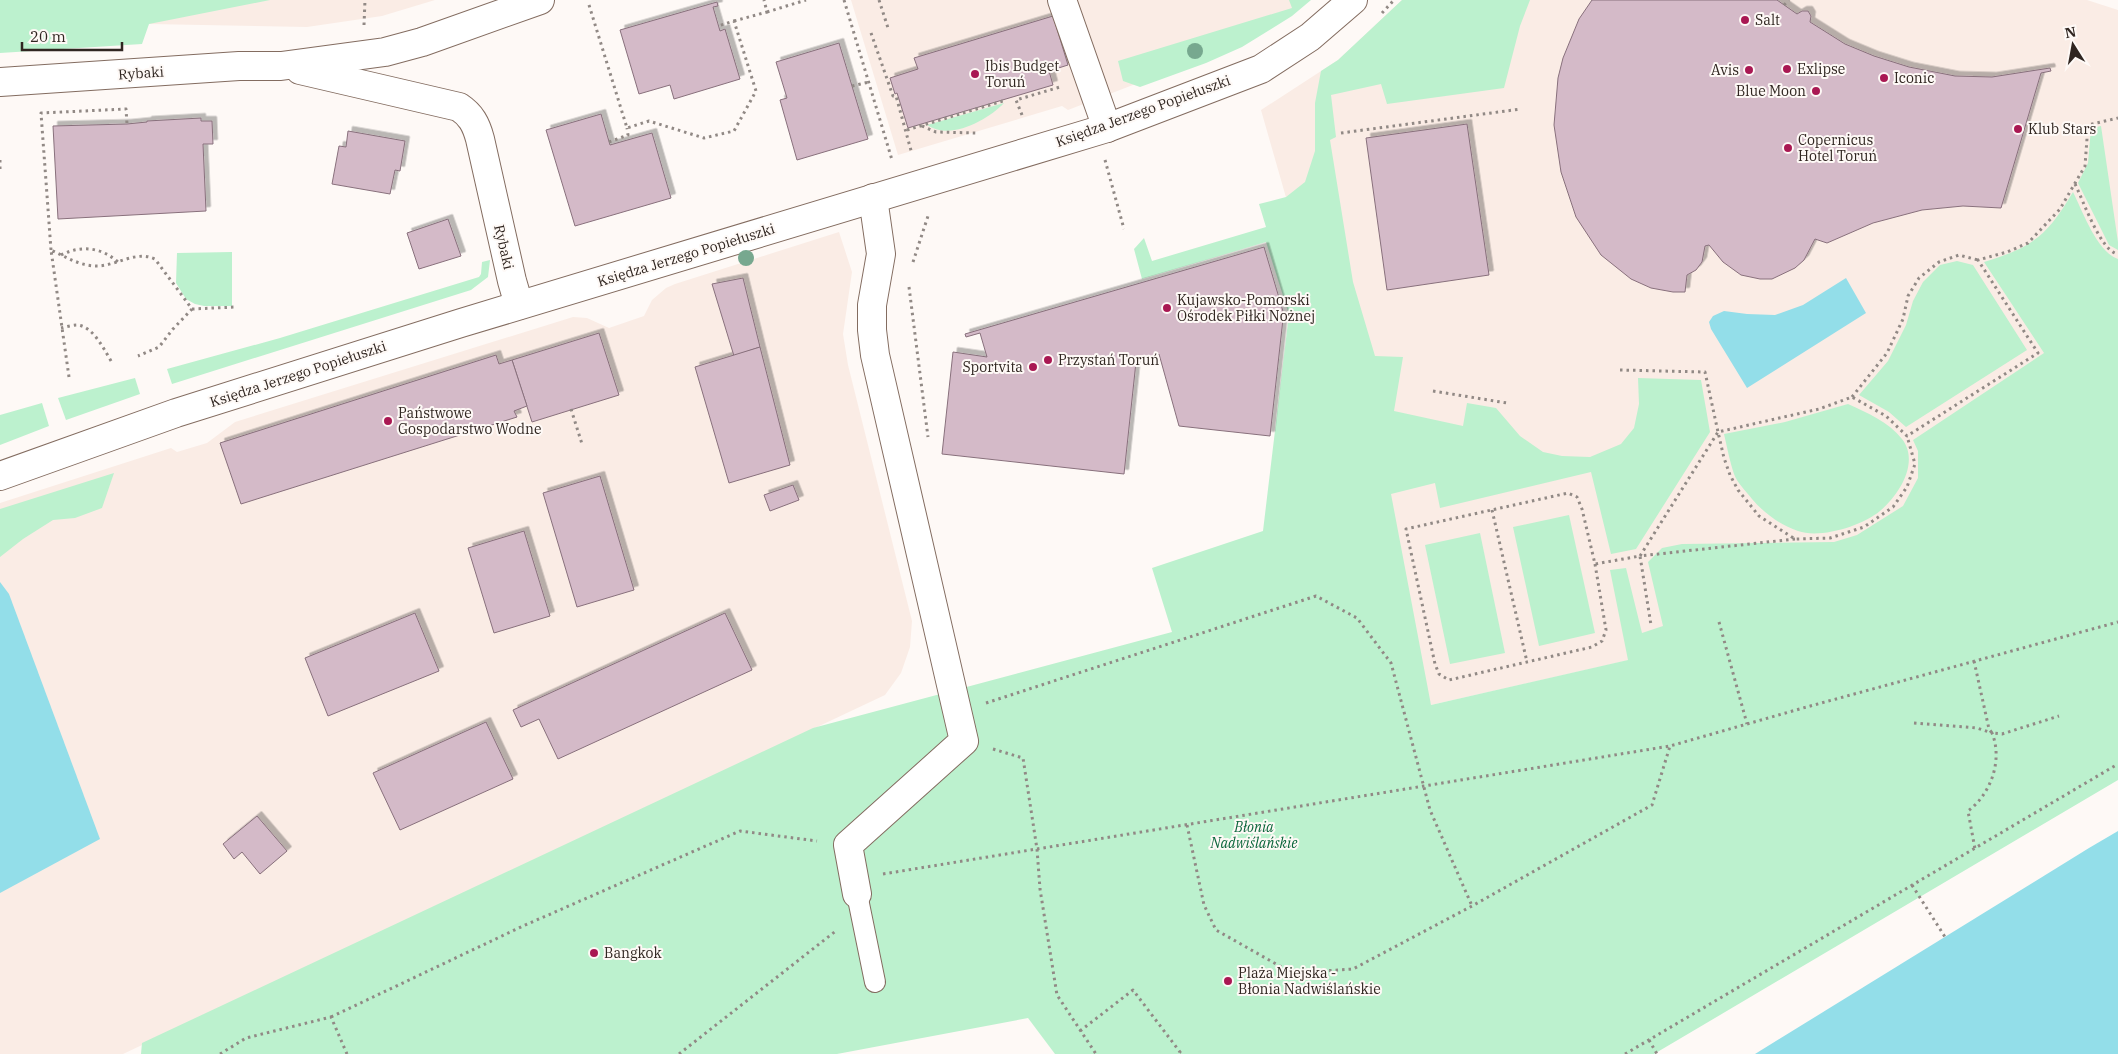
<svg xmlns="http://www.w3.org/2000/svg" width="2118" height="1054" font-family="'IBM Plex Serif',serif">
<defs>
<filter id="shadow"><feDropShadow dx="4.5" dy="-4.5" stdDeviation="0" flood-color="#0004"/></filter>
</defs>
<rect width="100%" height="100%" fill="#fef9f6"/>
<g fill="#faece5">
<path d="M 156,0 L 435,0 L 382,16 L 307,27 L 149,24 Z"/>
<path d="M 851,0 L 1303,0 L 1295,9 L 1203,58 L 1068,110 L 1062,106 L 898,155 Z"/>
<path d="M 1402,0 L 2087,0 L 2118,10 L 2118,549 L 1431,705 L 1261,110 L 1338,60 Z"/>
<path d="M 839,232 L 852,272 L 843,334 L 848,365 L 912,621 L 910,647 L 901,673 L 885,695 L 123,1054 L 0,1054 L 0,503 L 171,448 L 177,452 L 207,443 L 235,422 L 573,317 L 587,318 L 609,328 L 644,316 L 652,300 L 666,288 L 675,284 Z"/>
</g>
<g fill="#bcf1ce">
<path d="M 0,0 L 270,0 L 149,24 L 142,44 L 0,53 Z"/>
<path d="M 1289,0 L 1311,0 L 1292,16 L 1242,47 L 1206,63 L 1140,87 L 1123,81 L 1118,61 L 1292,8 Z"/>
<path d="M 1402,0 L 1530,0 L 1520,26 L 1504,88 L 1387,104 L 1381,84 L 1331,95 L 1336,137 L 1330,140 L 1353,282 L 1375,356 L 1403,357 L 1394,411 L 1463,426 L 1467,403 L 1496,408 L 1520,436 L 1543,452 L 1562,456 L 1590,457 L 1621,444 L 1634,428 L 1639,404 L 1638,378 L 1701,380 L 1710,432 L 1636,549 L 1611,554 L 1591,472 L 1440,508 L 1435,483 L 1391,494 L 1431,705 L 1628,660 L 1610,570 L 1626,568 L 1642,633 L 1663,626 L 1648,562 L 1662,548 L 1682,544 L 1834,542 L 1857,535 L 1903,506 L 1918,478 L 1918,451 L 1913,440 L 2044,353 L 1984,262 C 2033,247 2047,236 2073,192 C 2083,212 2097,252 2118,259 L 2118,780 L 1654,1054 L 1055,1054 L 1028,1018 L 837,1054 L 141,1054 L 142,1043 L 813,728 L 1172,632 L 1152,568 L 1263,531 L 1288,322 L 1291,321 L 1266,242 L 1142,279 L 1134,249 L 1144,238 L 1152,261 L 1266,227 L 1259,204 L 1286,197 L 1305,182 L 1315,151 L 1315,103 L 1321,71 L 1338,60 Z"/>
<path d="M 1004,103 C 988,120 950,141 927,125 Z"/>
<path d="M 2101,126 L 2118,242 L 2118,250 L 2109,245 L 2078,183 L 2088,163 L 2091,128 Z"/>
<path d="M 232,252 L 232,306 L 204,306 L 195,304 L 186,299 L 176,283 L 177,253 Z"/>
<path d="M 490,260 L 488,277 L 471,290 L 172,384 L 167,369 L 280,338 L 479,277 L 481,274 L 482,262 Z"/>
<path d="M 1957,261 L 1973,265 L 2027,350 L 1906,427 L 1889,412 L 1859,395 L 1888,361 L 1906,325 L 1913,301 L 1923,282 L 1940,265 Z"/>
<path d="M 135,378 L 140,394 L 66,420 L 58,398 Z"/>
<path d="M 42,403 L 49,426 L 0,445 L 0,415 Z"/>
<path d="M 1848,404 C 1867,413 1888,421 1902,439 C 1920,462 1899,495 1880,511 C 1862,526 1820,539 1798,531 C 1780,525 1764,513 1752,499 C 1747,492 1737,483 1734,474 C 1730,462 1727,447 1724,434 L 1785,422 Z"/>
<path d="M 114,473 L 102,508 L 75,518 L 53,520 L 23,539 L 0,557 L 0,509 Z"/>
<path d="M 1569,515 L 1595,633 L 1539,646 L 1513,527 Z"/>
<path d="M 1480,533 L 1505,653 L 1450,664 L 1425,545 Z"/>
</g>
<g fill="#93dee9">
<path d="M 1846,278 L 1866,313 L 1747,388 L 1711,329 L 1709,322 L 1713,316 L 1724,311 L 1747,314 L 1775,315 L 1803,305 Z"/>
<path d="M 0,582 L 9,594 L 100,839 L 0,893 Z"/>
<path d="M 2118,831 L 2118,1054 L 1755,1054 L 2089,848 Z"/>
</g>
<g fill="#d4bac8" stroke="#88707c" filter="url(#shadow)">
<path d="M 1592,0 L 1777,0 L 1797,14 L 1802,11 L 1808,11 L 1811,16 L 1810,22 L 1845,44 L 1874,56 L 1909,67 L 1955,76 L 1992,77 L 2050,68 L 2051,71 L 2041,73 L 2001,208 L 1963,206 L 1922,210 L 1873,223 L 1827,243 L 1815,239 L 1804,260 L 1795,268 L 1772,279 L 1760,279 L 1741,275 L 1723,262 L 1709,245 L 1705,246 L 1702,262 L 1696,270 L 1687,275 L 1685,292 L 1673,292 L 1651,288 L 1631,279 L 1601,255 L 1576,217 L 1561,172 L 1554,125 L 1558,78 L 1563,58 L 1579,19 Z"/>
<path d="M 717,2 L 718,6 L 713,7 L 720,31 L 725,29 L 740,79 L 674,99 L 670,85 L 639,94 L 620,30 Z"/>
<path d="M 1053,16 L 1068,65 L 1049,71 L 1053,85 L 908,128 L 897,93 L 895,94 L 890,78 L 918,69 L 914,58 Z"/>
<path d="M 839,43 L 868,139 L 797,160 L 780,100 L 787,98 L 776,62 Z"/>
<path d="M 601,114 L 610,145 L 652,133 L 671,198 L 575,226 L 546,130 Z"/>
<path d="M 201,118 L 201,121 L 212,121 L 213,144 L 203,144 L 206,211 L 58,219 L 53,126 L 127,124 L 147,122 L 147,121 Z"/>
<path d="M 1467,124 L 1489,275 L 1387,290 L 1366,138 Z"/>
<path d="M 348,131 L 405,141 L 400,171 L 395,170 L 390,194 L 332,184 L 339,146 L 346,147 Z"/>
<path d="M 448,219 L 461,256 L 419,269 L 407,233 Z"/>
<path d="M 1264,247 L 1285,318 L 1283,319 L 1270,436 L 1179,426 L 1159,354 L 1136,362 L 1124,474 L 942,454 L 953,352 L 987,357 L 980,333 L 966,337 L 965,334 Z"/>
<path d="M 743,278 L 760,347 L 734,356 L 712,284 Z"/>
<path d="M 599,333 L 619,395 L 532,422 L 512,360 Z"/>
<path d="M 760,347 L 790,465 L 729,483 L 695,367 Z"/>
<path d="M 496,355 L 499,364 L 512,360 L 527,406 L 514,411 L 517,417 L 241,504 L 220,443 Z"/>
<path d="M 600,476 L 634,590 L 577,607 L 543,493 Z"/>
<path d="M 793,485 L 799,500 L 770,511 L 764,495 Z"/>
<path d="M 524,531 L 550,616 L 494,633 L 468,548 Z"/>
<path d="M 415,613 L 439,671 L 328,716 L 305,658 Z"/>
<path d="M 725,613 L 752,670 L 558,759 L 539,719 L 521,727 L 513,710 Z"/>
<path d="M 486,722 L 513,779 L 400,830 L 373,773 Z"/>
<path d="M 257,816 L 287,851 L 260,874 L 242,852 L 234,859 L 223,844 Z"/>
</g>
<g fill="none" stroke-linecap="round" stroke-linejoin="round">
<g stroke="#836c60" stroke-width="22">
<path id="lane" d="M 857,894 L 875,982"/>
</g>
<g stroke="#836c60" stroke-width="30">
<g id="street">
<path d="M 1062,0 L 1107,128"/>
<path d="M 300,70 L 459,107 C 471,115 476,124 480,139 L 512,281 L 519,305"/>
<path d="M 0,82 L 239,66 L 281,66 L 385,52 L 422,42 L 540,0"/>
<path d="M 0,476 L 176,413 L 461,323 L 1107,128 L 1261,69 L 1310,37 L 1353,0"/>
<path d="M 857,894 L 848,845 L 964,741 L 875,355 L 872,330 L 872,305 L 881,254 L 873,198"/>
</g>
</g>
<g stroke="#918985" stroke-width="3" stroke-dasharray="2.5 4" stroke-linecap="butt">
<path d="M 844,0 L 892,160"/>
<path d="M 879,0 L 888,28"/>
<path d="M 589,5 L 627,128 L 649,121 L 704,138 L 734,131 L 756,91 L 734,21 L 718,26"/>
<path d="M 1784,5 L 1789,0"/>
<path d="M 767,12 L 806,0"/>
<path d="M 1382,13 L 1394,0"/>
<path d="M 734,21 L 767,12 L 764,0"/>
<path d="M 364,25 L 365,0"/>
<path d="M 871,33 L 893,96 L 896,96 L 912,154"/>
<path d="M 852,86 L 869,82"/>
<path d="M 1022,115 L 1016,100 L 1060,87"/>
<path d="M 922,126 L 936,132 L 977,133"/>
<path d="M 907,130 L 1006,100"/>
<path d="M 1341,133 L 1521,109"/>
<path d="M 609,142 L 628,135 L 627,128"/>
<path d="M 0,160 L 0,172"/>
<path d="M 1105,160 L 1124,229"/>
<path d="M 2075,184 C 2083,200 2101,252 2118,254"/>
<path d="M 51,250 L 41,113 L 126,109 L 127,124"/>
<path d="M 61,255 C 81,245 101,247 118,262"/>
<path d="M 913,262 L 928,216"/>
<path d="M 909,287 L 928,437"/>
<path d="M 192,309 L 236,307"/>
<path d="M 61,328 C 66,327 72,325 77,325 C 94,326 105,352 113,364"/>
<path d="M 1620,370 L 1705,372 L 1718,432 L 1819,409 L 1852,397 L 1886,416 L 1907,436 L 2038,353 L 1978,260 L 2007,252 L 2028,243 L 2060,209 L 2085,166 L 2088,125 L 2118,118"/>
<path d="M 69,377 L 51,250 C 66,257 80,266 97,266 C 116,266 136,250 155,259 L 192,309 L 173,329 L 159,347 L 138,356"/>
<path d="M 1433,391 L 1507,403"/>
<path d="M 1852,397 L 1887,353 L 1903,319 L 1908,296 L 1919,278 L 1939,262 L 1959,255 L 1978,260"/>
<path d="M 571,409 L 582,444"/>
<path d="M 1492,510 L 1527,662"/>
<path d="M 1795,539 L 1640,556 L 1718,432 L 1724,458 L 1730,475 L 1738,490 L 1759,516 L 1795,539 L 1830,538 L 1864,527 L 1893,507 L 1907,487 L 1915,464 L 1907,436"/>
<path d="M 1595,564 L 1606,630 L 1602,641 L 1592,647 L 1449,680 L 1439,674 L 1435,664 L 1406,529 L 1568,493 L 1577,497 L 1582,509 L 1595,564 L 1640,556 L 1651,625"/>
<path d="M 1719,622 L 1747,724"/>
<path d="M 1974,661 L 1989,729 L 1992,733 L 2002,734 L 2059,716"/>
<path d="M 986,703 L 1316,596 L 1357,618 L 1391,663 L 1430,810 L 1472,906"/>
<path d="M 1914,723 L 1977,728 L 1992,733 C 2003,760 1991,794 1968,811 L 1975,849"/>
<path d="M 993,749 L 1023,758 L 1037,849 L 1040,889 L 1057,995 L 1096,1054"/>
<path d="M 1187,825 L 1204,905 L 1216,930 L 1292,973 L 1353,969 L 1472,906 L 1652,805 L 1670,746"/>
<path d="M 883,874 L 1670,746 L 1803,708 L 2118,622"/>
<path d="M 1912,885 L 1945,937"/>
<path d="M 331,1017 L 523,926 L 740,831 L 817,841"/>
<path d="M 1080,1031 L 1133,990 L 1180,1052 L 1177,1054"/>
<path d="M 1649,1040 L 1657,1054"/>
<path d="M 220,1054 L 246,1038 L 331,1017 L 347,1054"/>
<path d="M 679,1054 L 837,930"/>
<path d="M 1625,1054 L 2118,764"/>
</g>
<use href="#lane" stroke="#fff" stroke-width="20"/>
<use href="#street" stroke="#fff" stroke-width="28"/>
</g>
<g fill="#77a88f">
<circle cx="1195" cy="51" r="8"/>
<circle cx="746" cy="258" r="8"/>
</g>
<g fill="#a91853" stroke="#fef9f6" stroke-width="2">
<circle cx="1745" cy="20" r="5"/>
<circle cx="1787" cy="69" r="5"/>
<circle cx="1749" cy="70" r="5"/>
<circle cx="975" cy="74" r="5"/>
<circle cx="1884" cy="78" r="5"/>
<circle cx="1816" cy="91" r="5"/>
<circle cx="2018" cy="129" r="5"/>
<circle cx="1788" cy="148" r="5"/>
<circle cx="1167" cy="308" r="5"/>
<circle cx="1048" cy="360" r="5"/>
<circle cx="1033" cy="367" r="5"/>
<circle cx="388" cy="421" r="5"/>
<circle cx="594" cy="953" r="5"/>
<circle cx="1228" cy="981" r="5"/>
</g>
<g text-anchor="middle" stroke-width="4" stroke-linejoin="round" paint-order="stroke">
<g font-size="14" fill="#302621" stroke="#fef9f6" text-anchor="start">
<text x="1755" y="25">Salt</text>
<text x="985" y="71">Ibis Budget<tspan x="985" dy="16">Toruń</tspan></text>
<text x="1797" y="74">Exlipse</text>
<text x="1739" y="75" text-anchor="end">Avis</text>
<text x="1894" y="83">Iconic</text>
<text x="1806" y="96" text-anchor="end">Blue Moon</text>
<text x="2028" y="134">Klub Stars</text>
<text x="1798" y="145">Copernicus<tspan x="1798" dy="16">Hotel Toruń</tspan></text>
<text x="1177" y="305">Kujawsko-Pomorski<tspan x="1177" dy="16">Ośrodek Piłki Nożnej</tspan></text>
<text x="1058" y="365">Przystań Toruń</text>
<text x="1023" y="372" text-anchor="end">Sportvita</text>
<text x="398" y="418">Państwowe<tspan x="398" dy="16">Gospodarstwo Wodne</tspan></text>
<text x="604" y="958">Bangkok</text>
<text x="1238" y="978">Plaża Miejska -<tspan x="1238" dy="16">Błonia Nadwiślańskie</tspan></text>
</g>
<g font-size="14" fill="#302621" stroke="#fef9f6">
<text transform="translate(141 73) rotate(-4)" y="5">Rybaki</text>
<text transform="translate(1143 111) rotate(-20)" y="5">Księdza Jerzego Popiełuszki</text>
<text transform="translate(504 247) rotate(77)" y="5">Rybaki</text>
<text transform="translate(686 255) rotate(-17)" y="5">Księdza Jerzego Popiełuszki</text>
<text transform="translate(298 374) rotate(-18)" y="5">Księdza Jerzego Popiełuszki</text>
</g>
<g font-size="14" font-style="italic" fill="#09653a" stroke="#fef9f6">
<text x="1254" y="832">Błonia<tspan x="1254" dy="16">Nadwiślańskie</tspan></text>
</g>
</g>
<g transform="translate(2073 45) rotate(349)" stroke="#fef9f6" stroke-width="4" paint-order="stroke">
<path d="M0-4L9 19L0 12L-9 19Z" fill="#302621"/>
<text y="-8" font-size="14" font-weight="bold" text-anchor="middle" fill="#302621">N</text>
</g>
<path d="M22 42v8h100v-8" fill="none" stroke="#302621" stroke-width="2.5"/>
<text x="30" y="42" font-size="15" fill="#302621" stroke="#fef9f6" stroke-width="4" paint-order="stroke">20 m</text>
</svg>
